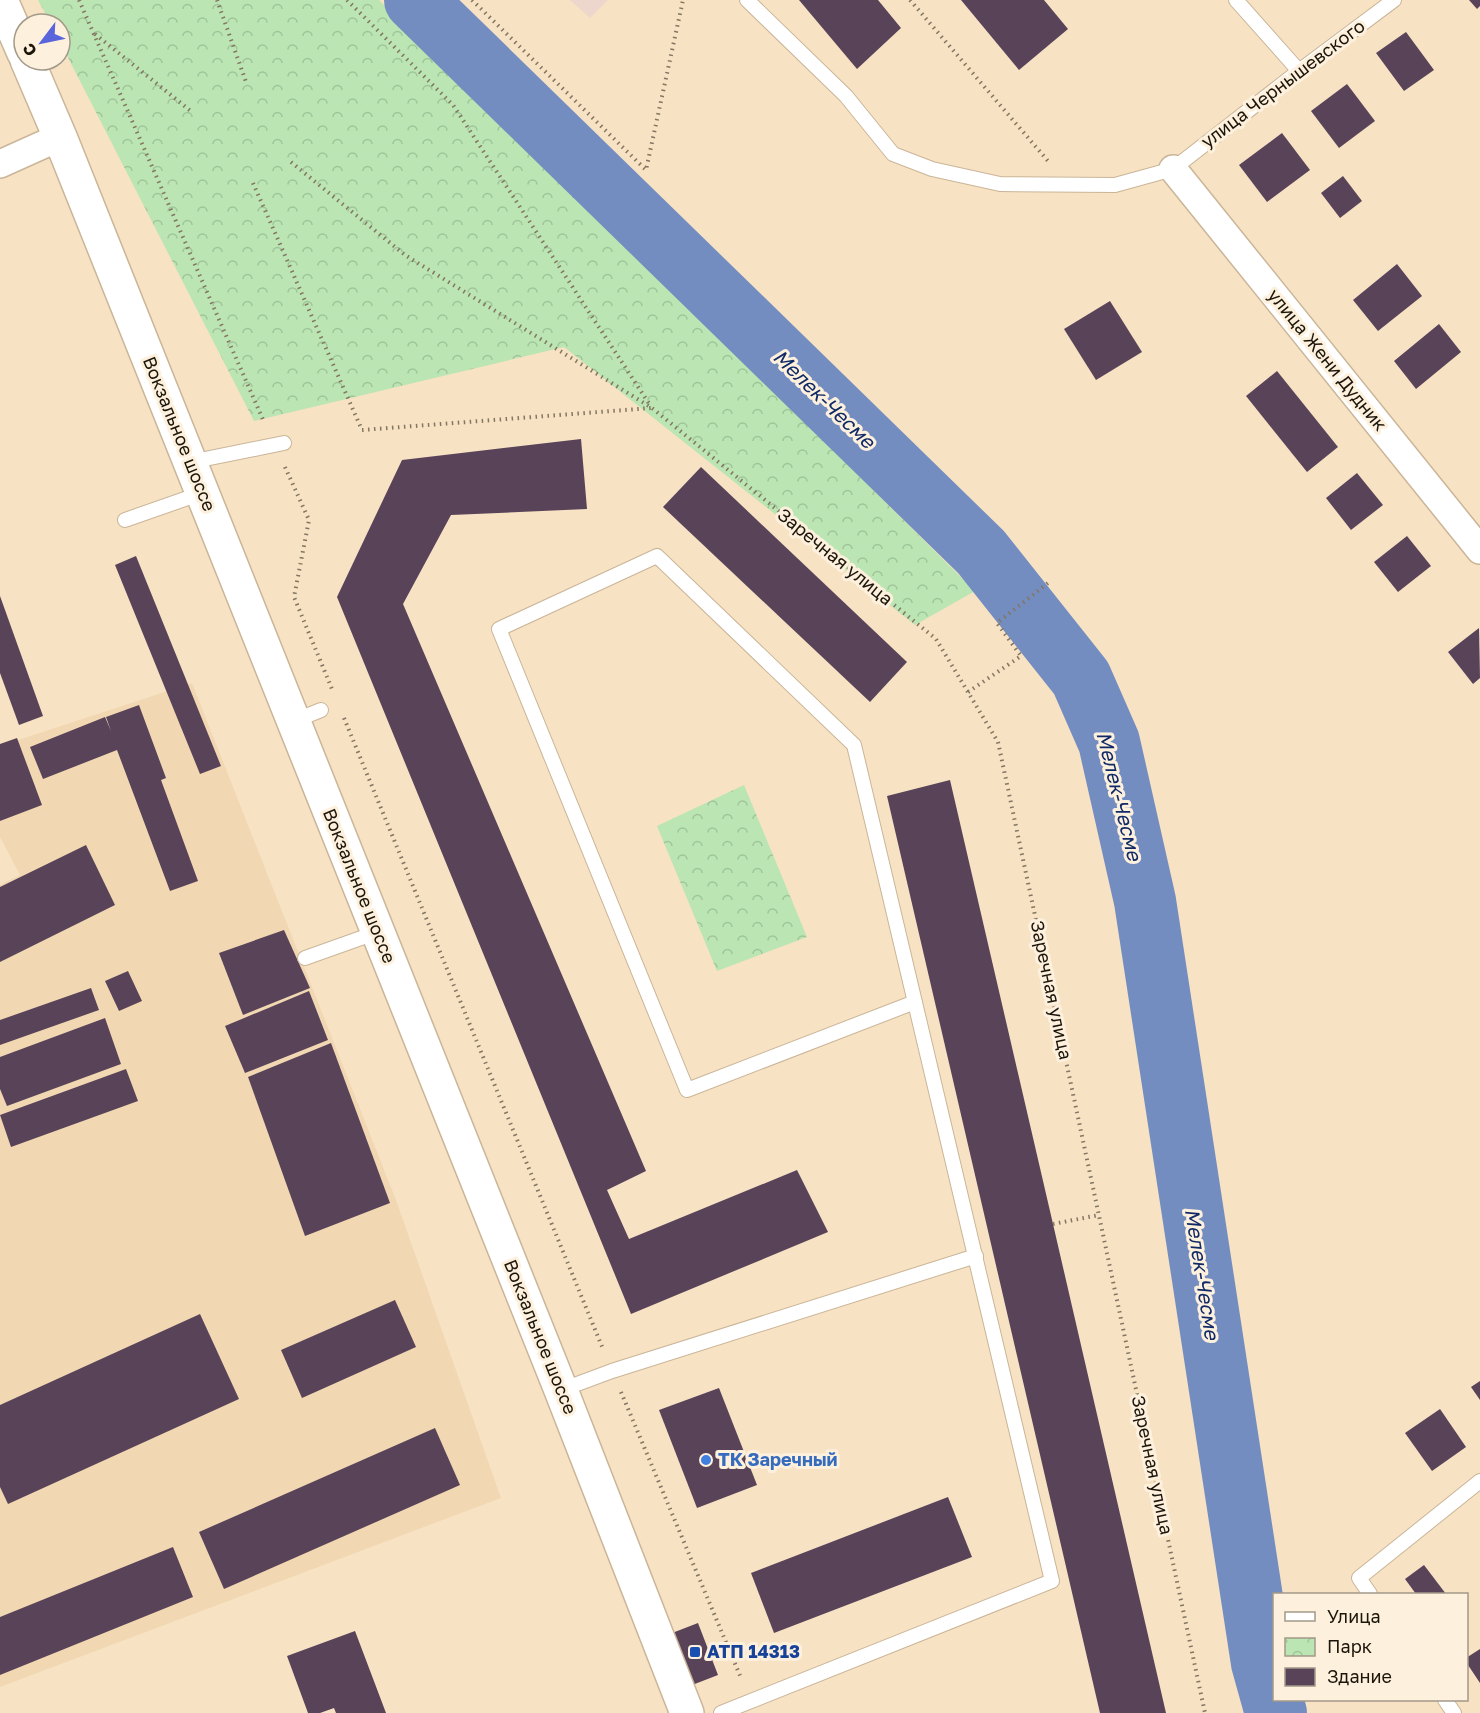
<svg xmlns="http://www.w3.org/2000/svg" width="1480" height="1713" font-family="'Golos Text',sans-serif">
<defs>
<pattern id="park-crowns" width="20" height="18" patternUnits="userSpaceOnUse" patternTransform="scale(1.5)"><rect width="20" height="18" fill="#bbe5b3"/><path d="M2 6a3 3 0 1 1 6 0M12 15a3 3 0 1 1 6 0" fill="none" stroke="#a0c499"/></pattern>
</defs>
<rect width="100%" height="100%" fill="#f7e2c4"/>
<path fill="#f1d8b3" d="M 192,683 L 396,1200 L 501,1498 L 0,1687 L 0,885 L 20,875 L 0,837 L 0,746 Z"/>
<path fill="#edd6cb" d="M 570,0 L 608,0 L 590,18 Z"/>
<g fill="url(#park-crowns)">
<path d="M 38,0 L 379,0 L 975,591 L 915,625 L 564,347 L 254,421 L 60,42 L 60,24 L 51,24 Z"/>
<path d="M 744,785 L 807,937 L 717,971 L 657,826 Z"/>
</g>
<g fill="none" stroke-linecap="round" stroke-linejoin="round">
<path stroke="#748dc1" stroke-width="62" d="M 415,0 L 981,552 L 1081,678 L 1109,742 L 1145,901 L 1262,1663 L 1276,1713"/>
</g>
<g fill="#594359">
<path d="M 799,0 L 878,0 L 901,28 L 857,69 Z"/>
<path d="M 961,0 L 1044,0 L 1068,29 L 1019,70 Z"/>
<path d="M 1469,0 L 1480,0 L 1480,6 L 1477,9 Z"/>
<path d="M 1406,32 L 1434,70 L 1404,91 L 1376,53 Z"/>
<path d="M 1347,84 L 1375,121 L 1339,148 L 1311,111 Z"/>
<path d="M 1282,133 L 1310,170 L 1267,202 L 1239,165 Z"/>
<path d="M 1343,176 L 1362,201 L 1340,218 L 1321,193 Z"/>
<path d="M 1397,264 L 1422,296 L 1378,331 L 1353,300 Z"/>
<path d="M 1110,301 L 1142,352 L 1096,380 L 1064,329 Z"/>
<path d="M 1439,324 L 1461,352 L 1416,389 L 1394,361 Z"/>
<path d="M 1277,371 L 1338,447 L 1307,472 L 1246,396 Z"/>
<path d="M 581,439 L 587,509 L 451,515 L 403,604 L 646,1171 L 607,1190 L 629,1239 L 797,1170 L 828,1232 L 631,1314 L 337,597 L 402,460 Z"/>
<path d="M 701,467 L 907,662 L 870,702 L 663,507 Z"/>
<path d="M 1357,473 L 1383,505 L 1351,530 L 1326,498 Z"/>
<path d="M 1407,536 L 1431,566 L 1398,592 L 1374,562 Z"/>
<path d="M 136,556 L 221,766 L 200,774 L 115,565 Z"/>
<path d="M 0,596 L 43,716 L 19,725 L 0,673 Z"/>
<path d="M 1479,628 L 1480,678 L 1473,684 L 1448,652 Z"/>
<path d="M 139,705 L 166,778 L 161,780 L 198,881 L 170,891 L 117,750 L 43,779 L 30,747 L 105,717 L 111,731 L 106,717 Z"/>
<path d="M 17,738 L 42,805 L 0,821 L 0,744 Z"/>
<path d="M 950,780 L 1053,1224 L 1166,1713 L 1100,1713 L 887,796 Z"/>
<path d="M 86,845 L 115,905 L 0,962 L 0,887 Z"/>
<path d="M 284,930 L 310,988 L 243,1015 L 219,953 Z"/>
<path d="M 128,971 L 142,1001 L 119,1011 L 105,981 Z"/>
<path d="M 91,988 L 99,1010 L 0,1045 L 0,1020 Z"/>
<path d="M 309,991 L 328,1040 L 245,1073 L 225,1026 Z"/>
<path d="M 105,1018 L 121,1064 L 7,1106 L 0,1089 L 0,1057 Z"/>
<path d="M 331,1043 L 390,1203 L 305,1236 L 248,1077 Z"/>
<path d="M 126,1069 L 138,1101 L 11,1147 L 0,1115 Z"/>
<path d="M 395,1300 L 416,1347 L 302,1398 L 281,1350 Z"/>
<path d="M 200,1314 L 239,1399 L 8,1504 L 0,1487 L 0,1405 Z"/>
<path d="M 1480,1381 L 1480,1400 L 1471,1387 Z"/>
<path d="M 719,1388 L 757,1485 L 697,1508 L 659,1410 Z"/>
<path d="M 1440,1409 L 1466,1447 L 1432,1471 L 1405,1433 Z"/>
<path d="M 435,1428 L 460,1485 L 224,1589 L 199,1532 Z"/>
<path d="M 948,1497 L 972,1557 L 774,1633 L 751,1573 Z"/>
<path d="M 173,1547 L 193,1597 L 0,1675 L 0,1617 Z"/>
<path d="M 1424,1565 L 1446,1594 L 1416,1594 L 1405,1579 Z"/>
<path d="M 698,1623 L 718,1675 L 687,1687 L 667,1635 Z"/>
<path d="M 355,1631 L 386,1713 L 336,1713 L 334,1708 L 320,1713 L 308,1713 L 287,1656 Z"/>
<path d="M 1480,1649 L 1480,1683 L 1466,1662 L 1466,1658 Z"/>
</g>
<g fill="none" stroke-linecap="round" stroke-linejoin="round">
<g stroke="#cab598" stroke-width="16">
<g id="service">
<path d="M 747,0 L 846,96 L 893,154 L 932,169 L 1000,184 L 1115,185 L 1173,169 L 1299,71 L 1394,0"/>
<path d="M 1236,0 L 1299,71"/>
<path d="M 190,462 L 284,443"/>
<path d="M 125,520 L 202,493"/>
<path d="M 294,721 L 321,710"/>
<path d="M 305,958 L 378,932"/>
<path d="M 561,1390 L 612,1371 L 976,1256"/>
<path d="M 1370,1594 L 1359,1578 L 1480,1481"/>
<path d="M 1445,1700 L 1454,1713"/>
<path d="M 721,1713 L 1052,1581 L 854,745 L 657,556 L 499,629 L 687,1090 L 915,1002"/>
</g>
</g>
<g stroke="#cab598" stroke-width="30">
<g id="minor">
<path d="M 0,164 L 60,137"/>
<path d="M 1173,169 L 1480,550"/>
</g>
</g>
<g stroke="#cab598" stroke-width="36">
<g id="secondary">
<path d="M 1,0 L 24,53"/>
<path d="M 27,60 L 60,137 L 561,1390 L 687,1713"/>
</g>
</g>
<g stroke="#837662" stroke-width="4" stroke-dasharray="1.5 4.5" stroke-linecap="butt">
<path d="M 79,0 L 264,422"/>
<path d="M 217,0 L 246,82"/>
<path d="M 347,0 L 453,105 L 650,405"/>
<path d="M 472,0 L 646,170 L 683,0"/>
<path d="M 910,0 L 1048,161"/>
<path d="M 95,34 L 192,112"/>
<path d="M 291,162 L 405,255 L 652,408 L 936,639 L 998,742 L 1205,1713"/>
<path d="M 253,183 L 362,430 L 651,408"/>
<path d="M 285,467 L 309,520 L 294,597 L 332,689"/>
<path d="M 968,692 L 1021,656 L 997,623 L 1048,583"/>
<path d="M 344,718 L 603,1349"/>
<path d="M 1053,1224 L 1099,1215"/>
<path d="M 621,1392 L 741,1678"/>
</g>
<use href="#service" stroke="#fff" stroke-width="14"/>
<use href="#minor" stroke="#fff" stroke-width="27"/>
<use href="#secondary" stroke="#fff" stroke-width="33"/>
</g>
<circle fill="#3f7fe0" stroke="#fdf1de" stroke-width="2" cx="706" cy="1460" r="6"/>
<rect fill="#1a4fb4" stroke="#fdf1de" stroke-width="2" x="689" y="1646" width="12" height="12" rx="3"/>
<g text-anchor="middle" stroke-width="6" stroke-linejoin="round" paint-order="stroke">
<g font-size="18" fill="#1c150a" stroke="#fdf1de">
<text transform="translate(1283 84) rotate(-37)" y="6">улица Чернышевского</text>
<text transform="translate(1327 360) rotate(51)" y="6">улица Жени Дудник</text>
<text transform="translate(179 434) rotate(68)" y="6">Вокзальное шоссе</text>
<text transform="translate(835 557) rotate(39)" y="6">Заречная улица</text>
<text transform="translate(359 886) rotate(68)" y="6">Вокзальное шоссе</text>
<text transform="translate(1051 990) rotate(78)" y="6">Заречная улица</text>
<text transform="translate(540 1337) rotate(68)" y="6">Вокзальное шоссе</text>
<text transform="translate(1152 1465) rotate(78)" y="6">Заречная улица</text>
</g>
<g font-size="18" font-weight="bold" fill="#366cbe" stroke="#fdf1de" text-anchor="start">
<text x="718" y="1466">ТК Заречный</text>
</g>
<g font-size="18" font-weight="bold" fill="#164399" stroke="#fdf1de" text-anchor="start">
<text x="707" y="1658">АТП 14313</text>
</g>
<g font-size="20" font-style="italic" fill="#102967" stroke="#fdf1de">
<text transform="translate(824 399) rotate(44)" y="7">Мелек-Чесме</text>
<text transform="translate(1119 796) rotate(76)" y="7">Мелек-Чесме</text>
<text transform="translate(1202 1274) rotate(81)" y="7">Мелек-Чесме</text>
</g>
</g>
<rect x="1273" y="1593" width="195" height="108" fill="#fdf1de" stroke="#a39989" stroke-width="1.5"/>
<rect x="1285" y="1612" width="30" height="9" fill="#ffffff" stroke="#a39989" stroke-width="1.5"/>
<text x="1327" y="1623" font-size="18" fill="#1c150a">Улица</text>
<rect x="1285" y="1638" width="30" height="18" fill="url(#park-crowns)" stroke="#a39989" stroke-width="1.5"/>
<text x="1327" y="1653" font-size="18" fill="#1c150a">Парк</text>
<rect x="1285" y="1668" width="30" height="18" fill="#594359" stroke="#a39989" stroke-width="1.5"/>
<text x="1327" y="1683" font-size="18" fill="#1c150a">Здание</text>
<g transform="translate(42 42) rotate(238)"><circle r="28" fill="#fdf1de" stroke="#a39989" stroke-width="1.5"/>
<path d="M0-4.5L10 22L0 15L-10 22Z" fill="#5a64db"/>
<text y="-9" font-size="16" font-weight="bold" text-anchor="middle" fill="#1c150a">С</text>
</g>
</svg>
